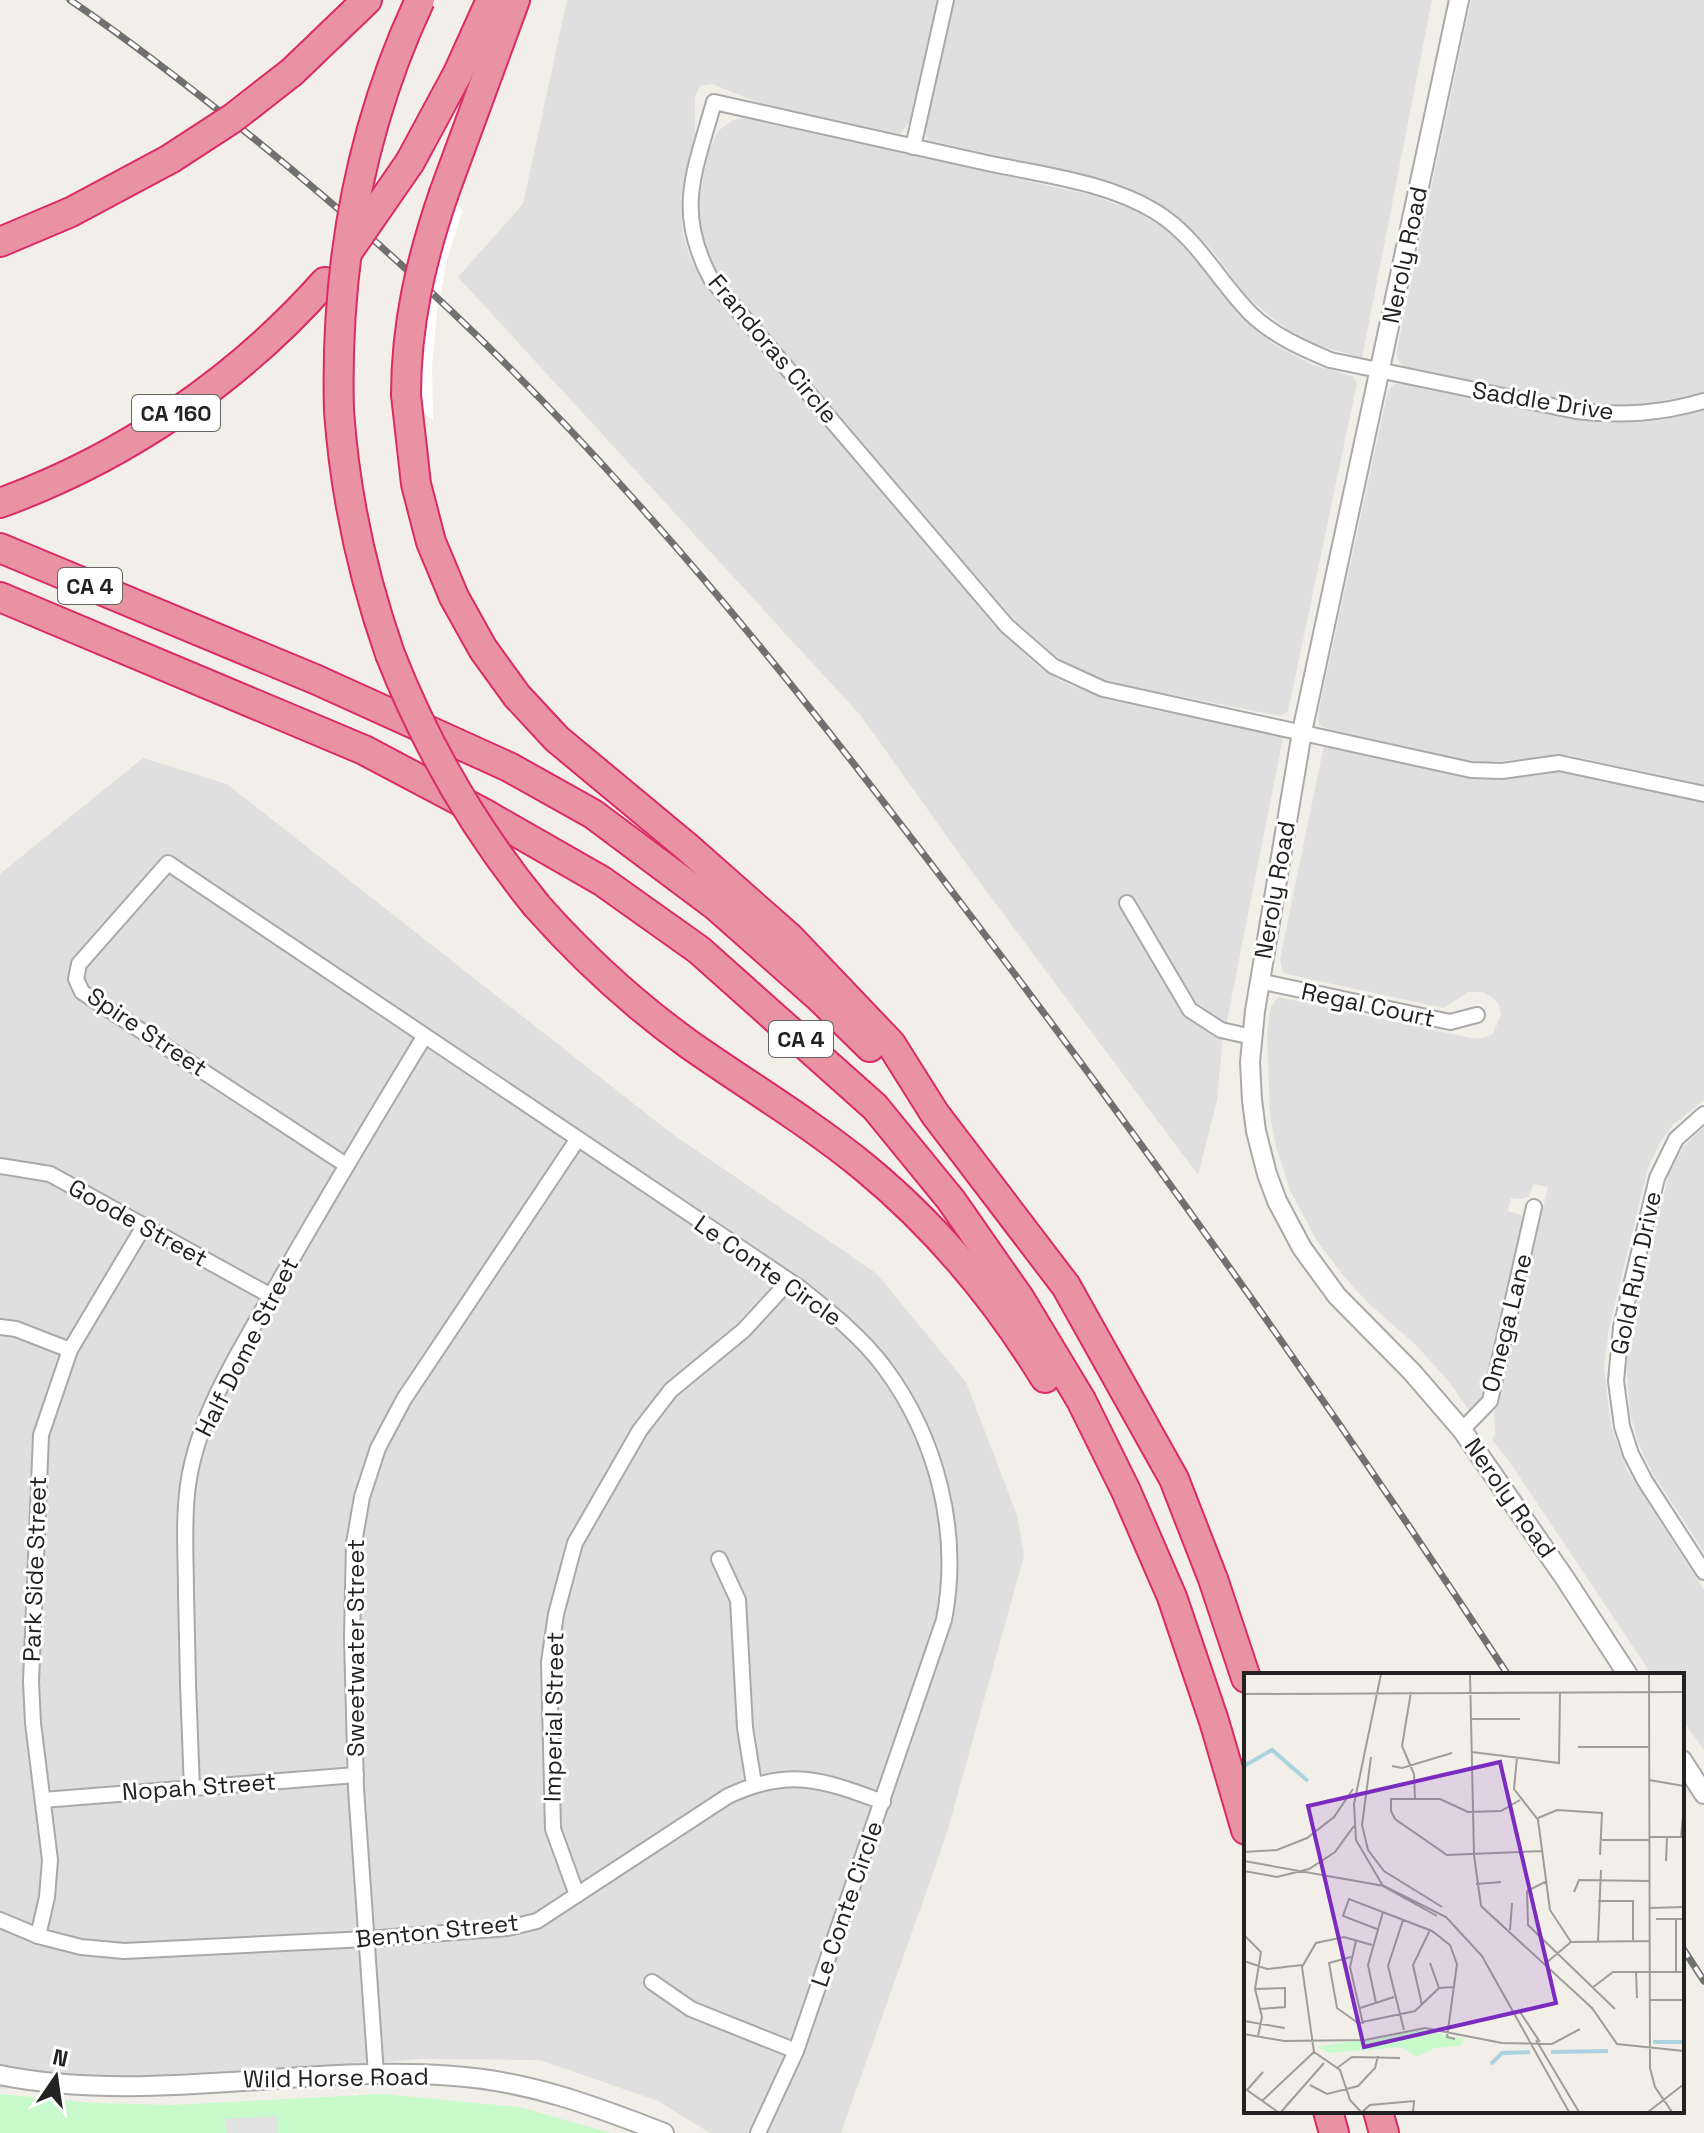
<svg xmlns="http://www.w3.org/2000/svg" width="1704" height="2133" font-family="'Space Grotesk',sans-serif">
<rect width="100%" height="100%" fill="#f2efe9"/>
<g fill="#e0dfdf">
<path d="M 567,0 L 938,0 L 910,122 L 900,134 L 762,104 L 712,84 L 700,86 L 695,98 L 695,133 L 681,200 L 683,234 L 690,257 L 707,288 L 1000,630 L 1034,663 L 1061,681 L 1104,699 L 1283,738 L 1226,1026 L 1210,1018 L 1193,1005 L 1134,903 L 1123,909 L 1181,1005 L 1204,1027 L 1223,1035 L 1217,1100 L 1198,1175 L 970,869 L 861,716 L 458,277 L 523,204 Z"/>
<path d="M 955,0 L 1432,0 L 1362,358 L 1309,343 L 1289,331 L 1247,297 L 1211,249 L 1194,231 L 1178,217 L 1135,192 L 1097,179 L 928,140 L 925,131 Z"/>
<path d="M 1471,0 L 1704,0 L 1704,392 L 1640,406 L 1580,404 L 1405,367 L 1399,362 L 1396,354 Z"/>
<path d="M 743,118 L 1091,195 L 1133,210 L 1159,225 L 1184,245 L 1202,264 L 1240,314 L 1273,344 L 1313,365 L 1353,376 L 1357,383 L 1288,712 L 1280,716 L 1104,681 L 1079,671 L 1053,654 L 1015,621 L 719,276 L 709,260 L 698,226 L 697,208 L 708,153 L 718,131 L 733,120 Z"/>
<path d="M 1401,383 L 1558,416 L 1601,422 L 1663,420 L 1704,409 L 1704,785 L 1569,755 L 1476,763 L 1328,729 L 1319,725 L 1318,714 L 1388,390 L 1394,384 Z"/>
<path d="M 1324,745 L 1478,779 L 1503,780 L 1544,772 L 1566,772 L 1704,802 L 1704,1100 L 1673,1125 L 1661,1141 L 1648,1168 L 1609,1328 L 1604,1368 L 1611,1426 L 1627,1470 L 1704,1590 L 1704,1750 L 1682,1719 L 1682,1675 L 1652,1675 L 1509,1461 L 1492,1440 L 1495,1434 L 1494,1415 L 1548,1187 L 1534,1184 L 1528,1197 L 1520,1199 L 1511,1198 L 1508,1211 L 1521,1215 L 1524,1225 L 1484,1397 L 1471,1413 L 1450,1383 L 1416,1345 L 1369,1304 L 1347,1280 L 1317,1241 L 1290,1190 L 1276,1146 L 1270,1116 L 1267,1033 L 1271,1007 L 1278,997 L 1471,1038 L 1482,1038 L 1493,1034 L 1501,1015 L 1499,1005 L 1492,997 L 1483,992 L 1468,992 L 1444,1008 L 1286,974 L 1282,970 L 1280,959 Z"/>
<path d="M 143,758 L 227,784 L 671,1133 L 876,1273 L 966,1382 L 1017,1515 L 1024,1556 L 946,1836 L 841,2133 L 710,2133 L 658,2101 L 540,2060 L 423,2059 L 0,2089 L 0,874 Z"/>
<path d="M 1704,1126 L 1704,1552 L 1652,1472 L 1638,1442 L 1630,1413 L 1626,1363 L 1631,1328 L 1669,1174 L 1684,1146 Z"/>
</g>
<path fill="#c8facc" d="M 0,2094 L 95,2103 L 172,2105 L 382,2094 L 519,2107 L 611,2133 L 0,2133 Z"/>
<path fill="#e2e2e2" d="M 278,2116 L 278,2133 L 227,2133 L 225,2119 Z"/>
<path fill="#fff" d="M 437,186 L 463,210 L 447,260 L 437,312 L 432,366 L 433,420 L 396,386 Z"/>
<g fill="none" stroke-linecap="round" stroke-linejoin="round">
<g stroke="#a9a9a9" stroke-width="18">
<g id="minor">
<path d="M 913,147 L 946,0"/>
<path d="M 1704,401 C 1660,414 1621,416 1576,411 L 1330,360 C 1302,348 1274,336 1251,314 C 1218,281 1198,238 1156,212 C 1107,182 1043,175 987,163 C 896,143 805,122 714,102 C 695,171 674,210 711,279 L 1007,626 L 1053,666 L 1103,689 L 1471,770 L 1502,771 L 1559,763 L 1704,794"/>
<path d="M 1127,903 L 1190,1010 L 1221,1030 L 1252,1037"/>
<path d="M 1259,981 L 1450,1022 L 1477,1015"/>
<path d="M 1704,1114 L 1676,1139 L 1657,1178 L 1621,1327 L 1616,1381 L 1622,1426 L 1631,1454 L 1645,1481 L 1704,1572"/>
<path d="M 346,1165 L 82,992 L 76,979 L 79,964 L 168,863 L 800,1288 C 830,1312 861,1336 884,1367 C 937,1438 961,1532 944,1620 L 796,2051 L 758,2133"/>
<path d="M 0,1166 L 50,1174 L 271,1296"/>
<path d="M 0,1327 L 16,1329 L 70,1350"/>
<path d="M 1462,1430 L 1490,1401 L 1534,1207"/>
<path d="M 719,1559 L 738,1600 L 745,1728 L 754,1784"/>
<path d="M 192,1788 C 189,1723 187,1659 186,1594 C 186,1558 183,1521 188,1485 C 198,1415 239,1352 273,1292 C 322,1206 373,1121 424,1037"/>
<path d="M 43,1800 L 356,1775"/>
<path d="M 577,1895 L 553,1829 L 549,1662 L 556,1614 L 575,1543 L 640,1430 L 671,1390 L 744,1330 L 789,1281"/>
<path d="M 0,1920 L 38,1936 L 81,1947 L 124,1951 L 367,1939 L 508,1928 L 537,1921 L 728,1796 C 790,1767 823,1780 883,1802"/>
<path d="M 38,1936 L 47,1897 L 50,1860 L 33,1723 L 31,1682 L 41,1435 L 70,1350 L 144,1226"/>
<path d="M 652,1982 L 691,2009 L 796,2051"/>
<path d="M 376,2074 L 356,1789 L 352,1637 L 354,1543 L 362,1497 L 378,1448 L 404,1399 L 577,1140"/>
</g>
</g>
<g stroke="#a9a9a9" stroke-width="22">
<g id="tertiary">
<path d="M 1459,0 L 1302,732 L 1255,1011 L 1250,1062 L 1252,1100 L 1256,1131 L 1267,1174 L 1277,1201 L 1302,1248 L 1337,1296 L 1412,1372 L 1462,1430 L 1564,1577 L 1628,1675"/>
<path d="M 1682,1760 L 1704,1794"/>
<path d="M 0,2075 C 149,2105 303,2064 454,2076 C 528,2081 595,2106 664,2133"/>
</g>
</g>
<g stroke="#dc2a67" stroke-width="32">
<g id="motorway">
<path d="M 292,72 L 367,0"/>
<path d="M 410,162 L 458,73 L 491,0"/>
<path d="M 444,193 L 515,0"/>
<path d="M 0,242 L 71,212 L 170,159"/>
<path d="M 406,395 L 416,484 L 431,542 L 454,597 L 483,649 L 517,696 L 557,739 L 687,847 L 790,938 L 891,1044 L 935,1114 L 1066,1286 L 1174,1479 L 1213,1579 L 1246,1678"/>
<path d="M 339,411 C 345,495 362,574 390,654"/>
<path d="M 0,503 C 124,458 237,381 325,282"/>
<path d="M 0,548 L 317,680 L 509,767 L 593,814 L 716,906 L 820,998 L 870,1047"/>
<path d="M 0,597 L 364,750 L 485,814 L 602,881 L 699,950 L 875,1107 L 951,1200 L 1020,1299 L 1081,1400 L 1126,1491 L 1172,1597 L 1214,1721 L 1246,1830"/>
<path d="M 537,906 C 583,958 633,1004 690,1045 C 747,1085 809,1122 864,1167 C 937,1227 996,1298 1045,1378"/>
<path d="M 1328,2111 L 1334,2133"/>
<path d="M 1378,2111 L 1384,2133"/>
</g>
</g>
<use href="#minor" stroke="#fff" stroke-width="14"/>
<use href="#tertiary" stroke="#fff" stroke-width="18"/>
<use href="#motorway" stroke="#e892a2" stroke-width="28"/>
<g stroke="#707070" stroke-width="7">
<g id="rail">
<path d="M 70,0 C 135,44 196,92 257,141 C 390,249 515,366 629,494 C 751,629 863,774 973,919 C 1160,1165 1339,1417 1508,1675"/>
<path d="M 1682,1947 L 1704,1981"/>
</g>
</g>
<use href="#rail" stroke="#fff" stroke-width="4" stroke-dasharray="12" stroke-linecap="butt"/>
<g stroke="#dc2a67" stroke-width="32" stroke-linecap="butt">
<g id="motorway-bridge">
<path d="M 170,159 L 233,118 L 292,72"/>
<path d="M 347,253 L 410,162"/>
<path d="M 406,395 C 406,324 421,260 444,193"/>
<path d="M 339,411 C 335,267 359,130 420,0"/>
<path d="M 390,654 C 426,746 474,829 537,906"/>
</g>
</g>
<use href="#motorway-bridge" stroke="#e892a2" stroke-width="28"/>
</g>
<g text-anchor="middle" stroke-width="6" stroke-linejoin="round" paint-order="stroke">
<g fill="#fff" stroke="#646464" stroke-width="2">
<rect x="132" y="395" width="88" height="36" rx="6"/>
<rect x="58" y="568" width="64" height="36" rx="6"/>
<rect x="769" y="1021" width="64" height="36" rx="6"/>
</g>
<g font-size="22" font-weight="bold" fill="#222">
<text x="176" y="421">CA 160</text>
<text x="90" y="594">CA 4</text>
<text x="801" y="1047">CA 4</text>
</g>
<g font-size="24" fill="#222" stroke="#fff">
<text transform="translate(1405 255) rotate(-78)" y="8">Neroly Road</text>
<text transform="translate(773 349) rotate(50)" y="8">Frandoras Circle</text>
<text transform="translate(1543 401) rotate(9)" y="8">Saddle Drive</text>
<text transform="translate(1275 890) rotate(-80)" y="8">Neroly Road</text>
<text transform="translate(1368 1005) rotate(12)" y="8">Regal Court</text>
<text transform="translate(147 1032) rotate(34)" y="8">Spire Street</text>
<text transform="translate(138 1223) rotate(29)" y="8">Goode Street</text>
<text transform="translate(768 1271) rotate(35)" y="8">Le Conte Circle</text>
<text transform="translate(1636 1273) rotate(-78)" y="8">Gold Run Drive</text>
<text transform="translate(1507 1323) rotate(-76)" y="8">Omega Lane</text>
<text transform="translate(247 1347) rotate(-63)" y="8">Half Dome Street</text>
<text transform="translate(1510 1498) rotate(55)" y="8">Neroly Road</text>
<text transform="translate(35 1569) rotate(-88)" y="8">Park Side Street</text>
<text transform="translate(356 1648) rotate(-90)" y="8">Sweetwater Street</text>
<text transform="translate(554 1717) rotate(-89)" y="8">Imperial Street</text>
<text transform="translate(199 1787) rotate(-4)" y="8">Nopah Street</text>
<text transform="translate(847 1904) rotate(-71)" y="8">Le Conte Circle</text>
<text transform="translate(437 1931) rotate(-6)" y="8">Benton Street</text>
<text transform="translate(336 2078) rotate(-1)" y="8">Wild Horse Road</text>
</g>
</g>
<g transform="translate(1244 1673)">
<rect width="440" height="440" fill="#f2efe9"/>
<path d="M 177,357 L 220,366 L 217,373 L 191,375 L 172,384 L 158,374 L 85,380 L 72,374 Z" fill="#c8facc"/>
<path fill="none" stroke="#aad3df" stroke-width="4" d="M 0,93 L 28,77 L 64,108M 409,369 L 440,369M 307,379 L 364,378M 247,391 L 258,380 L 286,379"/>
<path fill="none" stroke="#9f9d99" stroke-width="2" d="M 137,1 L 110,131 L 112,167 L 139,213 L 193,243M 226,1 L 230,182 L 237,233 L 348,335 L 373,371 L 440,378M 405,1 L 406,395 L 411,414 L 428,439M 167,19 L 158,73 L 170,101 L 171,126M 0,21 L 440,19M 227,46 L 276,46M 334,74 L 405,74M 228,79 L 315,90 L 316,19M 127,84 L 118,152 L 124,177 L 140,198 L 198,234M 273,84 L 270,116 L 294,147 L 306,237 L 327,269M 148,93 L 158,95 L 208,80M 405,107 L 440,113M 276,127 L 257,138 L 224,139 L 196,126 L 147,126 L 147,138 L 151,146 L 203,182 L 299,178M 294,145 L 313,137 L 358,140 L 356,182M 405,164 L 440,164M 437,164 L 440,133M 358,167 L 405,167M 0,179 L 33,177 L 63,165 L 90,144 L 109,116M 0,188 L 140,213 L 202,244 L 238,283 L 325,439M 422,188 L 423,164M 0,198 L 33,204 L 65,196 L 91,179 L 110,153M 303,208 L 283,218 L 284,252 L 371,336M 232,211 L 257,209M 330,219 L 335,207 L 405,208M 354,228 L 389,228 L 389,267M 405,235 L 440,234M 412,246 L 440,246M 432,246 L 432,299M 159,247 L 144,293 L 160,357M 133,256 L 99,243 L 105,226 L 188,258 L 206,272 L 213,291 L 203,364 L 211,366M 266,257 L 268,230M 0,262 L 17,279 L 11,316 L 18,344 L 14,363M 112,268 L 106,294 L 119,351M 354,268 L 357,197M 107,284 L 85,290 L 93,335 L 114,350 L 171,338 L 195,315 L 211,314M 0,288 L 23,296 L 58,292M 186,290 L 195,315M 302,290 L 327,269 L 405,268M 392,298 L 393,325M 348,315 L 369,299 L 440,299M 11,316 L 41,315 L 41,334 L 16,336M 405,327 L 440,327M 132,330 L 124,292 L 139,239M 178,332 L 169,292 L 186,257M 116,335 L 150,324M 276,339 L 296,369M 7,349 L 0,348 L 41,355 L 34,354M 0,361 L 40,368 L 121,367 L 181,355 L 258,370 L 308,371 L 336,356M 292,367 L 335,439M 93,395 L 108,384 L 156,385M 66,412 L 83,421 L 114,413 L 131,395 L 134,383M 0,415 L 34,439M 3,417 L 19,399M 18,428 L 70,379M 37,439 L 80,390M 117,439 L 106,427 L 96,397 L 70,379 L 58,294 L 72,270 L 100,264 L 128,272M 118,439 L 126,432 L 170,428 L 169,439M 404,439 L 440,411"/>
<path fill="#7b2cbf" fill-opacity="0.15" stroke="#7b2cbf" stroke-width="4" d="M 256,89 L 312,330 L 120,374 L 64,133 Z"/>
<rect width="440" height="440" fill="none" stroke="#222" stroke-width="4"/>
</g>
<g transform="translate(56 2077) rotate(13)" stroke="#ffffff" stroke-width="6" paint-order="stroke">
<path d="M0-6L14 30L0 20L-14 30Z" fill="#222222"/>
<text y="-12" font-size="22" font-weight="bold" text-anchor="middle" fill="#222222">N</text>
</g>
</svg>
